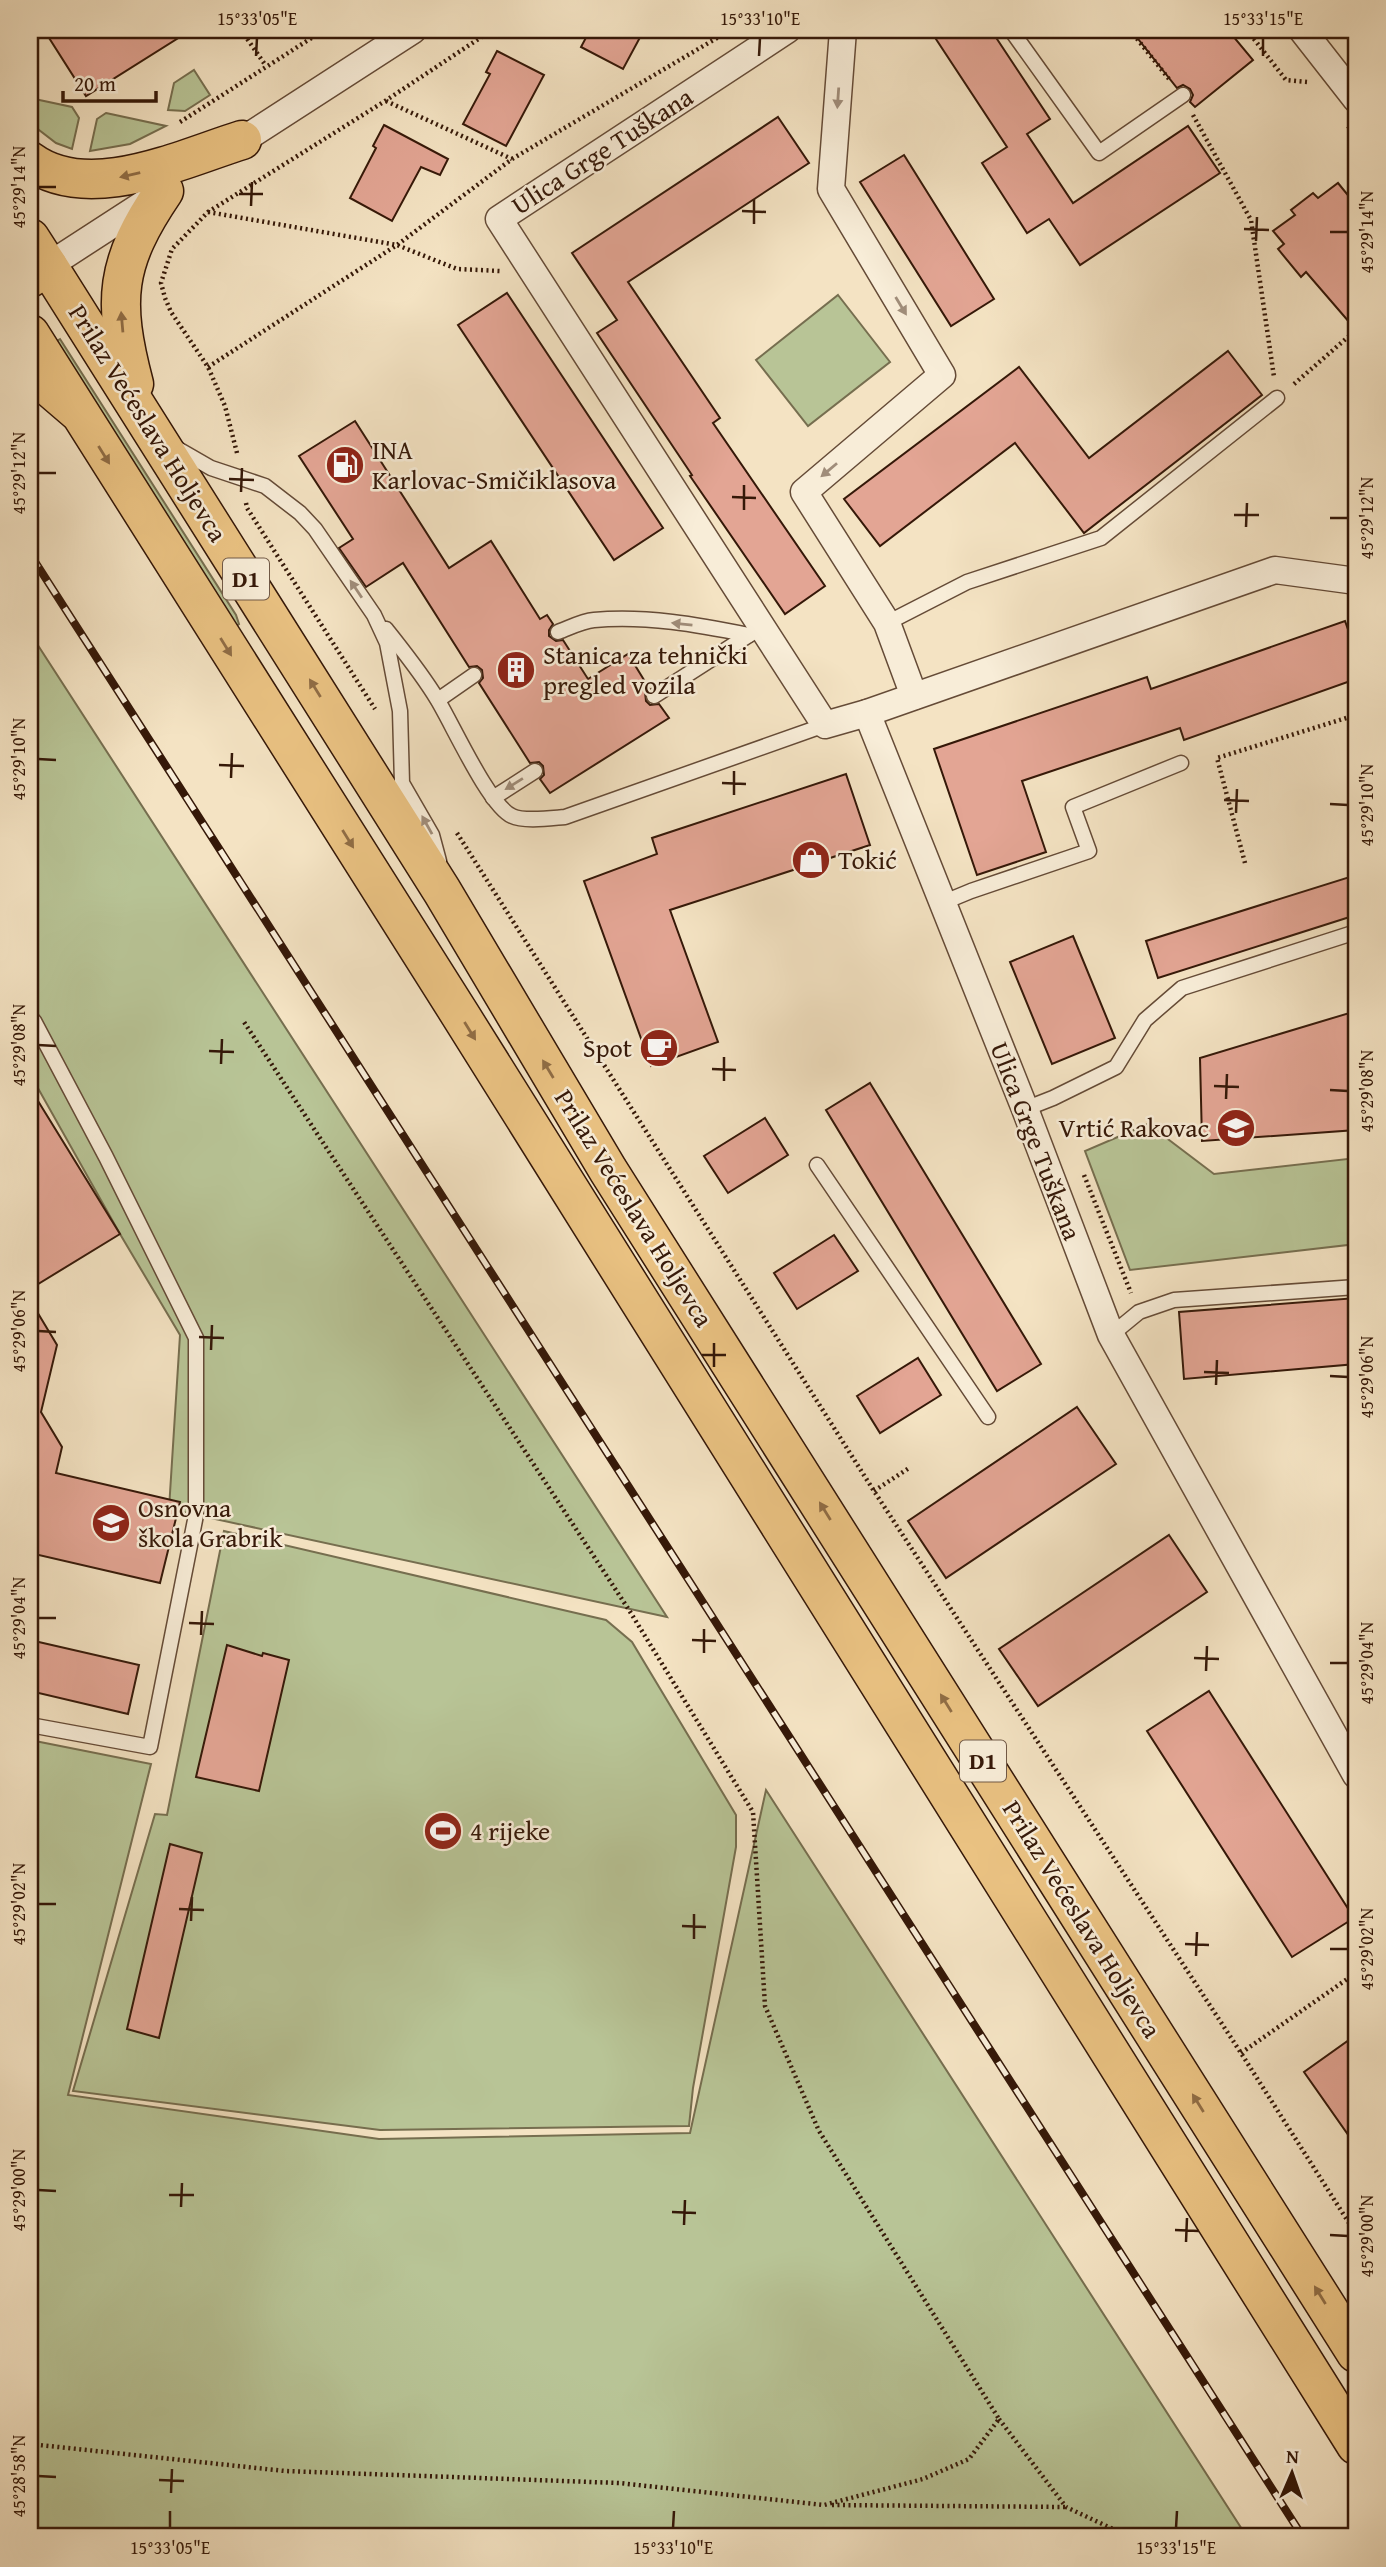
<svg xmlns="http://www.w3.org/2000/svg" width="1386" height="2567" font-family="'Gentium Book Plus',serif">
<rect width="100%" height="100%" fill="#f4e3c3"/>
<filter id="stains"><feTurbulence type="fractalNoise" baseFrequency=".00286" numOctaves="4"/><feColorMatrix values="0 0 0 0 .2 0 0 0 0 .09 0 0 0 0 .02 0 0 0 .5 -.17"/></filter>
<radialGradient id="worn" r=".72"><stop offset=".6" stop-color="#630" stop-opacity="0"/><stop offset="1" stop-color="#630" stop-opacity=".3"/></radialGradient>
<g fill="#b8c496" stroke="#766e4f" stroke-width="2">
<path d="M 194,70 L 210,95 L 185,111 L 168,110 L 174,83 Z"/>
<path d="M 30,98 L 72,107 L 79,118 L 72,149 L 56,143 L 30,123 Z"/>
<path d="M 106,113 L 166,126 L 130,144 L 90,151 L 97,119 Z"/>
<path d="M 838,295 L 890,362 L 808,426 L 756,360 Z"/>
<path d="M 60,339 L 236,615 L 239,624 L 236,626 L 50,345 Z"/>
<path d="M 30,633 L 667,1617 L 169,1509 L 180,1335 L 120,1234 L 30,1074 Z"/>
<path d="M 1148,1124 L 1214,1174 L 1356,1158 L 1356,1244 L 1130,1270 L 1085,1151 Z"/>
<path d="M 224,1531 L 606,1620 L 632,1642 L 736,1815 L 736,1847 L 693,2088 L 689,2126 L 380,2130 L 73,2091 L 155,1814 L 167,1815 Z"/>
<path d="M 30,1740 L 151,1764 L 68,2095 L 379,2139 L 690,2133 L 766,1790 L 1247,2537 L 30,2537 Z"/>
</g>
<g fill="#e3a594" stroke="#351808" stroke-width="2">
<path d="M 44,30 L 191,30 L 86,96 Z"/>
<path d="M 590,30 L 644,30 L 623,69 L 581,47 Z"/>
<path d="M 930,30 L 991,30 L 1050,119 L 1027,134 L 1073,203 L 1188,126 L 1220,173 L 1080,265 L 1049,219 L 1027,233 L 982,163 L 1007,147 Z"/>
<path d="M 1131,30 L 1228,30 L 1253,60 L 1195,107 L 1190,102 L 1193,95 L 1190,89 L 1183,85 L 1177,88 Z"/>
<path d="M 497,51 L 544,75 L 506,146 L 463,124 L 490,74 L 486,72 Z"/>
<path d="M 778,117 L 809,163 L 628,282 L 720,418 L 713,423 L 825,586 L 785,614 L 690,476 L 692,475 L 597,333 L 617,320 L 572,253 Z"/>
<path d="M 384,125 L 448,159 L 440,175 L 421,167 L 392,221 L 350,198 L 376,148 L 373,146 Z"/>
<path d="M 904,155 L 994,299 L 951,326 L 860,182 Z"/>
<path d="M 1338,183 L 1356,205 L 1356,330 L 1306,272 L 1301,277 L 1278,249 L 1284,244 L 1273,231 L 1295,215 L 1291,210 L 1313,193 L 1318,198 Z"/>
<path d="M 507,293 L 663,528 L 614,560 L 458,325 Z"/>
<path d="M 1228,351 L 1262,395 L 1084,533 L 1015,443 L 880,546 L 844,499 L 1019,367 L 1089,458 Z"/>
<path d="M 355,421 L 449,568 L 491,541 L 540,619 L 547,615 L 553,624 L 549,630 L 549,636 L 556,641 L 563,640 L 588,679 L 628,654 L 649,688 L 645,692 L 646,701 L 650,705 L 659,704 L 669,718 L 550,793 L 540,779 L 544,775 L 543,766 L 539,762 L 530,763 L 479,683 L 483,678 L 482,670 L 477,666 L 469,667 L 403,563 L 366,587 L 339,548 L 353,539 L 299,456 Z"/>
<path d="M 1345,621 L 1356,652 L 1356,679 L 1184,740 L 1180,728 L 1022,781 L 1046,852 L 977,875 L 934,749 L 1147,677 L 1151,689 Z"/>
<path d="M 846,774 L 870,845 L 670,910 L 718,1042 L 651,1066 L 584,881 L 657,854 L 652,838 Z"/>
<path d="M 1356,875 L 1356,915 L 1158,978 L 1146,941 Z"/>
<path d="M 1073,936 L 1115,1038 L 1052,1064 L 1010,962 Z"/>
<path d="M 1356,1011 L 1356,1130 L 1202,1141 L 1200,1058 Z"/>
<path d="M 870,1083 L 1041,1364 L 997,1391 L 826,1110 Z"/>
<path d="M 30,1088 L 120,1234 L 30,1289 Z"/>
<path d="M 765,1118 L 788,1155 L 728,1193 L 704,1156 Z"/>
<path d="M 834,1235 L 858,1271 L 797,1309 L 774,1273 Z"/>
<path d="M 1356,1298 L 1356,1364 L 1184,1379 L 1179,1312 Z"/>
<path d="M 30,1300 L 57,1345 L 41,1412 L 62,1447 L 56,1473 L 180,1502 L 160,1583 L 30,1553 Z"/>
<path d="M 918,1358 L 941,1395 L 880,1433 L 857,1396 Z"/>
<path d="M 1077,1407 L 1116,1464 L 946,1578 L 908,1521 Z"/>
<path d="M 1169,1535 L 1207,1592 L 1038,1706 L 999,1649 Z"/>
<path d="M 30,1640 L 139,1665 L 128,1714 L 30,1691 Z"/>
<path d="M 227,1645 L 262,1656 L 263,1653 L 289,1660 L 259,1791 L 196,1777 Z"/>
<path d="M 1209,1691 L 1354,1918 L 1292,1957 L 1147,1731 Z"/>
<path d="M 170,1844 L 202,1853 L 159,2038 L 127,2029 Z"/>
<path d="M 1356,2035 L 1356,2146 L 1304,2072 Z"/>
</g>
<g fill="none" stroke-linecap="round" stroke-linejoin="round">
<g stroke="#654b37" stroke-width="17">
<g id="service">
<path d="M 1011,30 L 1099,153 L 1183,95"/>
<path d="M 178,449 L 211,468 L 265,486 L 300,513 L 315,529 L 374,615 L 387,643 L 400,711 L 402,783 L 432,835 L 439,861"/>
<path d="M 887,623 L 967,582 L 1101,538 L 1277,398"/>
<path d="M 386,629 C 404,652 422,674 437,699 C 452,723 489,806 512,816 C 524,822 552,818 565,817 L 825,725"/>
<path d="M 558,632 C 569,628 582,621 594,620 C 645,615 699,625 749,635"/>
<path d="M 654,696 L 752,633"/>
<path d="M 438,700 L 474,675"/>
<path d="M 493,798 L 535,771"/>
<path d="M 942,903 L 971,891 L 1089,851 L 1073,807 L 1181,763"/>
<path d="M 30,1020 L 34,1021 L 106,1157 L 196,1338 L 196,1515 L 150,1747 L 30,1725"/>
<path d="M 1025,1109 L 1053,1098 L 1116,1067 L 1145,1020 L 1182,988 L 1356,932"/>
<path d="M 817,1165 L 988,1417"/>
<path d="M 1111,1335 L 1139,1312 L 1174,1300 L 1356,1287"/>
</g>
</g>
<g stroke="#654b37" stroke-width="29">
<g id="minor">
<path d="M 787,30 L 499,219 L 825,725 L 867,713 L 1275,570 L 1356,581"/>
<path d="M 843,30 L 831,189 L 942,375 L 804,492 L 887,623 L 914,696"/>
<path d="M 1302,30 L 1356,99"/>
<path d="M 229,149 L 413,30"/>
<path d="M 48,266 L 156,196"/>
<path d="M 867,713 L 1025,1109 L 1111,1335 L 1356,1775"/>
</g>
</g>
<g stroke="#351808" stroke-width="41">
<g id="primary">
<path d="M 30,161 C 89,204 181,159 242,140"/>
<path d="M 30,238 L 48,266 L 30,278"/>
<path d="M 30,378 L 49,387 L 77,411"/>
</g>
</g>
<g stroke="#351808" stroke-width="41">
<g id="trunk">
<path d="M 48,266 L 442,891 L 608,1170 L 1356,2353"/>
<path d="M 30,334 L 461,1016 L 1356,2445"/>
<path d="M 134,384 C 112,300 115,263 164,191"/>
</g>
</g>
<g stroke="#351808" stroke-width="4.5" stroke-dasharray="2 3.5" stroke-linecap="butt">
<path d="M 241,30 L 266,66"/>
<path d="M 1130,30 L 1169,79"/>
<path d="M 1247,30 L 1286,80 L 1308,82"/>
<path d="M 386,101 L 512,159"/>
<path d="M 1193,115 L 1251,220 L 1274,377"/>
<path d="M 180,122 L 324,30"/>
<path d="M 1348,126 L 1356,136"/>
<path d="M 208,212 L 397,245 L 457,269 L 500,271"/>
<path d="M 208,367 L 397,245 L 512,159 L 727,32"/>
<path d="M 1294,384 L 1356,330"/>
<path d="M 237,453 L 225,406 L 208,367 L 171,312 L 165,298 L 161,283 L 172,249 L 208,212 L 385,101 L 492,30"/>
<path d="M 246,503 L 247,508 L 375,709"/>
<path d="M 457,833 L 874,1491 L 1241,2053 L 1356,2234"/>
<path d="M 1245,863 L 1217,758 L 1356,715"/>
<path d="M 1084,1175 L 1131,1293"/>
<path d="M 874,1491 L 909,1468"/>
<path d="M 1241,2053 L 1353,1975"/>
<path d="M 999,2419 L 1066,2507 L 1130,2537"/>
<path d="M 30,2444 L 285,2471 L 619,2483 L 824,2505 L 923,2479 L 969,2459 L 999,2419 L 819,2131 L 765,2006 L 753,1812 L 629,1610 L 244,1022"/>
<path d="M 832,2505 L 1066,2507"/>
</g>
<use href="#service" stroke="#f8edd8" stroke-width="14"/>
<use href="#minor" stroke="#f8edd8" stroke-width="26"/>
<use href="#primary" stroke="#eac282" stroke-width="38"/>
<use href="#trunk" stroke="#eac282" stroke-width="38"/>
<g stroke="#351808" stroke-width="8">
<path id="rail" d="M 30,554 L 1303,2537"/>
</g>
<use href="#rail" stroke="#f8edd8" stroke-width="5" stroke-dasharray="16" stroke-linecap="butt"/>
</g>
<defs><path id="oneway-solid" d="M-6-.8H1V-3.2L6.5 0L1 3.2V.8H-6Z" transform="scale(1.75)"/></defs>
<g fill="#a08d7a">
<use href="#oneway-solid" transform="translate(838 98) rotate(94)"/>
<use href="#oneway-solid" transform="translate(901 306) rotate(59)"/>
<use href="#oneway-solid" transform="translate(829 470) rotate(140)"/>
<use href="#oneway-solid" transform="translate(356 589) rotate(-124)"/>
<use href="#oneway-solid" transform="translate(682 624) rotate(-174)"/>
<use href="#oneway-solid" transform="translate(514 784) rotate(148)"/>
<use href="#oneway-solid" transform="translate(427 825) rotate(-119)"/>
</g>
<g fill="#906d45">
<use href="#oneway-solid" transform="translate(130 175) rotate(167)"/>
<use href="#oneway-solid" transform="translate(122 322) rotate(-95)"/>
<use href="#oneway-solid" transform="translate(104 455) rotate(58)"/>
<use href="#oneway-solid" transform="translate(226 647) rotate(58)"/>
<use href="#oneway-solid" transform="translate(315 688) rotate(-122)"/>
<use href="#oneway-solid" transform="translate(348 839) rotate(58)"/>
<use href="#oneway-solid" transform="translate(470 1031) rotate(58)"/>
<use href="#oneway-solid" transform="translate(548 1069) rotate(-121)"/>
<use href="#oneway-solid" transform="translate(825 1511) rotate(-122)"/>
<use href="#oneway-solid" transform="translate(946 1703) rotate(-122)"/>
<use href="#oneway-solid" transform="translate(1198 2103) rotate(-122)"/>
<use href="#oneway-solid" transform="translate(1320 2295) rotate(-122)"/>
</g>
<path fill="none" stroke="#351808" stroke-width="2.5" d="M 256,56 L 257,38M 759,56 L 760,38M 1263,56 L 1263,38M 38,187 L 56,187M 239,194 L 263,194M 251,206 L 252,182M 742,211 L 766,212M 754,224 L 754,199M 1244,229 L 1269,230M 1330,232 L 1348,232M 1256,241 L 1257,217M 38,473 L 56,473M 229,479 L 254,480M 241,492 L 242,468M 732,497 L 756,498M 744,510 L 744,485M 1234,515 L 1259,515M 1330,518 L 1348,518M 1246,527 L 1247,503M 38,759 L 56,760M 219,765 L 244,766M 231,778 L 232,753M 722,783 L 746,784M 734,795 L 734,771M 1224,800 L 1249,801M 1330,804 L 1348,805M 1236,813 L 1237,789M 38,1045 L 56,1046M 209,1051 L 234,1052M 221,1064 L 222,1039M 712,1069 L 736,1070M 724,1081 L 724,1057M 1214,1086 L 1239,1087M 1330,1090 L 1348,1091M 1226,1099 L 1227,1074M 38,1331 L 56,1332M 199,1337 L 224,1338M 211,1350 L 212,1325M 702,1355 L 726,1355M 714,1367 L 714,1343M 1204,1372 L 1229,1373M 1330,1376 L 1348,1377M 1216,1385 L 1217,1360M 38,1618 L 56,1618M 189,1623 L 214,1624M 201,1635 L 202,1611M 692,1640 L 716,1641M 704,1653 L 704,1629M 1194,1658 L 1219,1659M 1330,1663 L 1348,1663M 1206,1671 L 1207,1646M 38,1904 L 56,1904M 179,1909 L 204,1910M 191,1921 L 192,1897M 682,1926 L 706,1927M 694,1939 L 694,1914M 1185,1944 L 1209,1945M 1330,1949 L 1348,1949M 1196,1956 L 1197,1932M 38,2190 L 56,2191M 169,2195 L 194,2195M 181,2207 L 182,2183M 672,2212 L 696,2213M 684,2225 L 685,2200M 1175,2230 L 1199,2231M 1330,2235 L 1348,2236M 1186,2242 L 1187,2218M 38,2476 L 56,2477M 159,2480 L 184,2481M 171,2493 L 172,2469M 170,2528 L 170,2511M 673,2528 L 674,2511M 1176,2528 L 1177,2511"/>
<defs>
<g id="fuel-disc" transform="scale(2.0125)"><circle r="9.5" fill="#8f2418" stroke="#f8edd8"/><path d="M-5.5-6h7V0h2V4h1.3V-2.5L3-4.5l.8-.8L6-3V5H2.5V1h-1V6h-7ZM-4.2-4.7v3.2H.2V-4.7Z" fill="#fff"/></g>
<g id="building-disc" transform="scale(2.0125)"><circle r="9.5" fill="#8f2418" stroke="#f8edd8"/><path d="M-4-6H4V6H1V3H-1V6H-4ZM-2.5-4.3h1.7v1.8h-1.7ZM.8-4.3h1.7v1.8H.8ZM-2.5-1h1.7V.8h-1.7ZM.8-1h1.7V.8H.8Z" fill="#fff"/></g>
<g id="shop-disc" transform="scale(2.0125)"><circle r="9.5" fill="#8f2418" stroke="#f8edd8"/><path d="M-5-2.5h2.3a2.7 3.5 0 0 1 5.4 0H5L5.5 6h-11ZM-1.5-2.5h3a1.5 2.3 0 0 0-3 0Z" fill="#fff"/></g>
<g id="cafe-disc" transform="scale(2.0125)"><circle r="9.5" fill="#8f2418" stroke="#f8edd8"/><path d="M-5.5-4.5H6V0H3Q3 3.5 0 3.5H-2.5Q-5.5 3.5-5.5 0ZM3-3.2v2h1.7v-2ZM-6 4.5H4V6H-6Z" fill="#fff"/></g>
<g id="school-disc" transform="scale(2.0125)"><circle r="9.5" fill="#8f2418" stroke="#f8edd8"/><path d="M0-5L7-2L0 1L-7-2ZM-4 1L0 2.5L4 1V4Q0 6-4 4Z" fill="#fff"/></g>
<g id="stadium-disc" transform="scale(2.0125)"><circle r="9.5" fill="#8f2418" stroke="#f8edd8"/><path d="M0-5a6.5 5 0 1 0 0 10a6.5 5 0 1 0 0-10ZM-3.5-1.8h7v3.6h-7Z" fill="#fff"/></g>
</defs>
<g fill-rule="evenodd">
<use href="#fuel-disc" x="345" y="465"/>
<use href="#building-disc" x="516" y="670"/>
<use href="#shop-disc" x="811" y="860"/>
<use href="#cafe-disc" x="659" y="1048"/>
<use href="#school-disc" x="1236" y="1128"/>
<use href="#school-disc" x="111" y="1523"/>
<use href="#stadium-disc" x="443" y="1831"/>
</g>
<g text-anchor="middle" stroke-width="5" stroke-linejoin="round" paint-order="stroke">
<g fill="#f8edd8" stroke="#705846" stroke-width="2">
<rect x="223" y="558.5" width="46" height="41" rx="5"/>
<rect x="960" y="1740.5" width="46" height="41" rx="5"/>
</g>
<g font-size="24" font-weight="bold" fill="#351808">
<text x="246" y="587">D1</text>
<text x="983" y="1769">D1</text>
</g>
<g font-size="26" fill="#351808" stroke="#f8edd8">
<text transform="translate(602 151) rotate(-33)" y="9">Ulica Grge Tuškana</text>
<text transform="translate(148 423) rotate(58)" y="9">Prilaz Većeslava Holjevca</text>
<text transform="translate(1036 1141) rotate(69)" y="9">Ulica Grge Tuškana</text>
<text transform="translate(634 1208) rotate(58)" y="9">Prilaz Većeslava Holjevca</text>
<text transform="translate(1082 1919) rotate(58)" y="9">Prilaz Većeslava Holjevca</text>
</g>
<g font-size="26" fill="#351808" stroke="#f8edd8" text-anchor="start">
<text x="372" y="459">INA<tspan x="372" dy="30">Karlovac-Smičiklasova</tspan></text>
<text x="543" y="664">Stanica za tehnički<tspan x="543" dy="30">pregled vozila</tspan></text>
<text x="838" y="869">Tokić</text>
<text x="632" y="1057" text-anchor="end">Spot</text>
<text x="1209" y="1137" text-anchor="end">Vrtić Rakovac</text>
<text x="138" y="1517">Osnovna<tspan x="138" dy="30">škola Grabrik</tspan></text>
<text x="470" y="1840">4 rijeke</text>
</g>
</g>
<rect width="1386" height="2567" fill="none" stroke="#f4e3c3" stroke-width="77"/>
<g transform="translate(1292 2473) rotate(2)" stroke="#f8edd8" stroke-width="5" paint-order="stroke">
<path d="M0-5L12 26L0 18L-12 26Z" fill="#351808"/>
<text y="-10" font-size="19" font-weight="bold" text-anchor="middle" fill="#351808">N</text>
</g>
<path d="M63 91v10h93v-10" fill="none" stroke="#351808" stroke-width="3.5"/>
<text x="74" y="91" font-size="21" fill="#351808" stroke="#f8edd8" stroke-width="5" paint-order="stroke">20 m</text>
<rect x="38" y="38" width="1310" height="2490" fill="none" stroke="#351808" stroke-width="2.5"/>
<g font-size="18" text-anchor="middle" fill="#351808">
<text x="257" y="25">15°33'05"E</text>
<text x="760" y="25">15°33'10"E</text>
<text x="1263" y="25">15°33'15"E</text>
<text transform="translate(19 187) rotate(-90)" y="6">45°29'14"N</text>
<text transform="translate(1367 232) rotate(-90)" y="6">45°29'14"N</text>
<text transform="translate(19 473) rotate(-90)" y="6">45°29'12"N</text>
<text transform="translate(1367 518) rotate(-90)" y="6">45°29'12"N</text>
<text transform="translate(19 759) rotate(-90)" y="6">45°29'10"N</text>
<text transform="translate(1367 805) rotate(-90)" y="6">45°29'10"N</text>
<text transform="translate(19 1045) rotate(-90)" y="6">45°29'08"N</text>
<text transform="translate(1367 1091) rotate(-90)" y="6">45°29'08"N</text>
<text transform="translate(19 1331) rotate(-90)" y="6">45°29'06"N</text>
<text transform="translate(1367 1377) rotate(-90)" y="6">45°29'06"N</text>
<text transform="translate(19 1618) rotate(-90)" y="6">45°29'04"N</text>
<text transform="translate(1367 1663) rotate(-90)" y="6">45°29'04"N</text>
<text transform="translate(19 1904) rotate(-90)" y="6">45°29'02"N</text>
<text transform="translate(1367 1949) rotate(-90)" y="6">45°29'02"N</text>
<text transform="translate(19 2190) rotate(-90)" y="6">45°29'00"N</text>
<text transform="translate(1367 2236) rotate(-90)" y="6">45°29'00"N</text>
<text transform="translate(19 2476) rotate(-90)" y="6">45°28'58"N</text>
<text x="170" y="2554">15°33'05"E</text>
<text x="673" y="2554">15°33'10"E</text>
<text x="1176" y="2554">15°33'15"E</text>
</g>
<rect width="100%" height="100%" filter="url(#stains)"/>
<rect width="100%" height="100%" fill="url(#worn)"/>
</svg>
